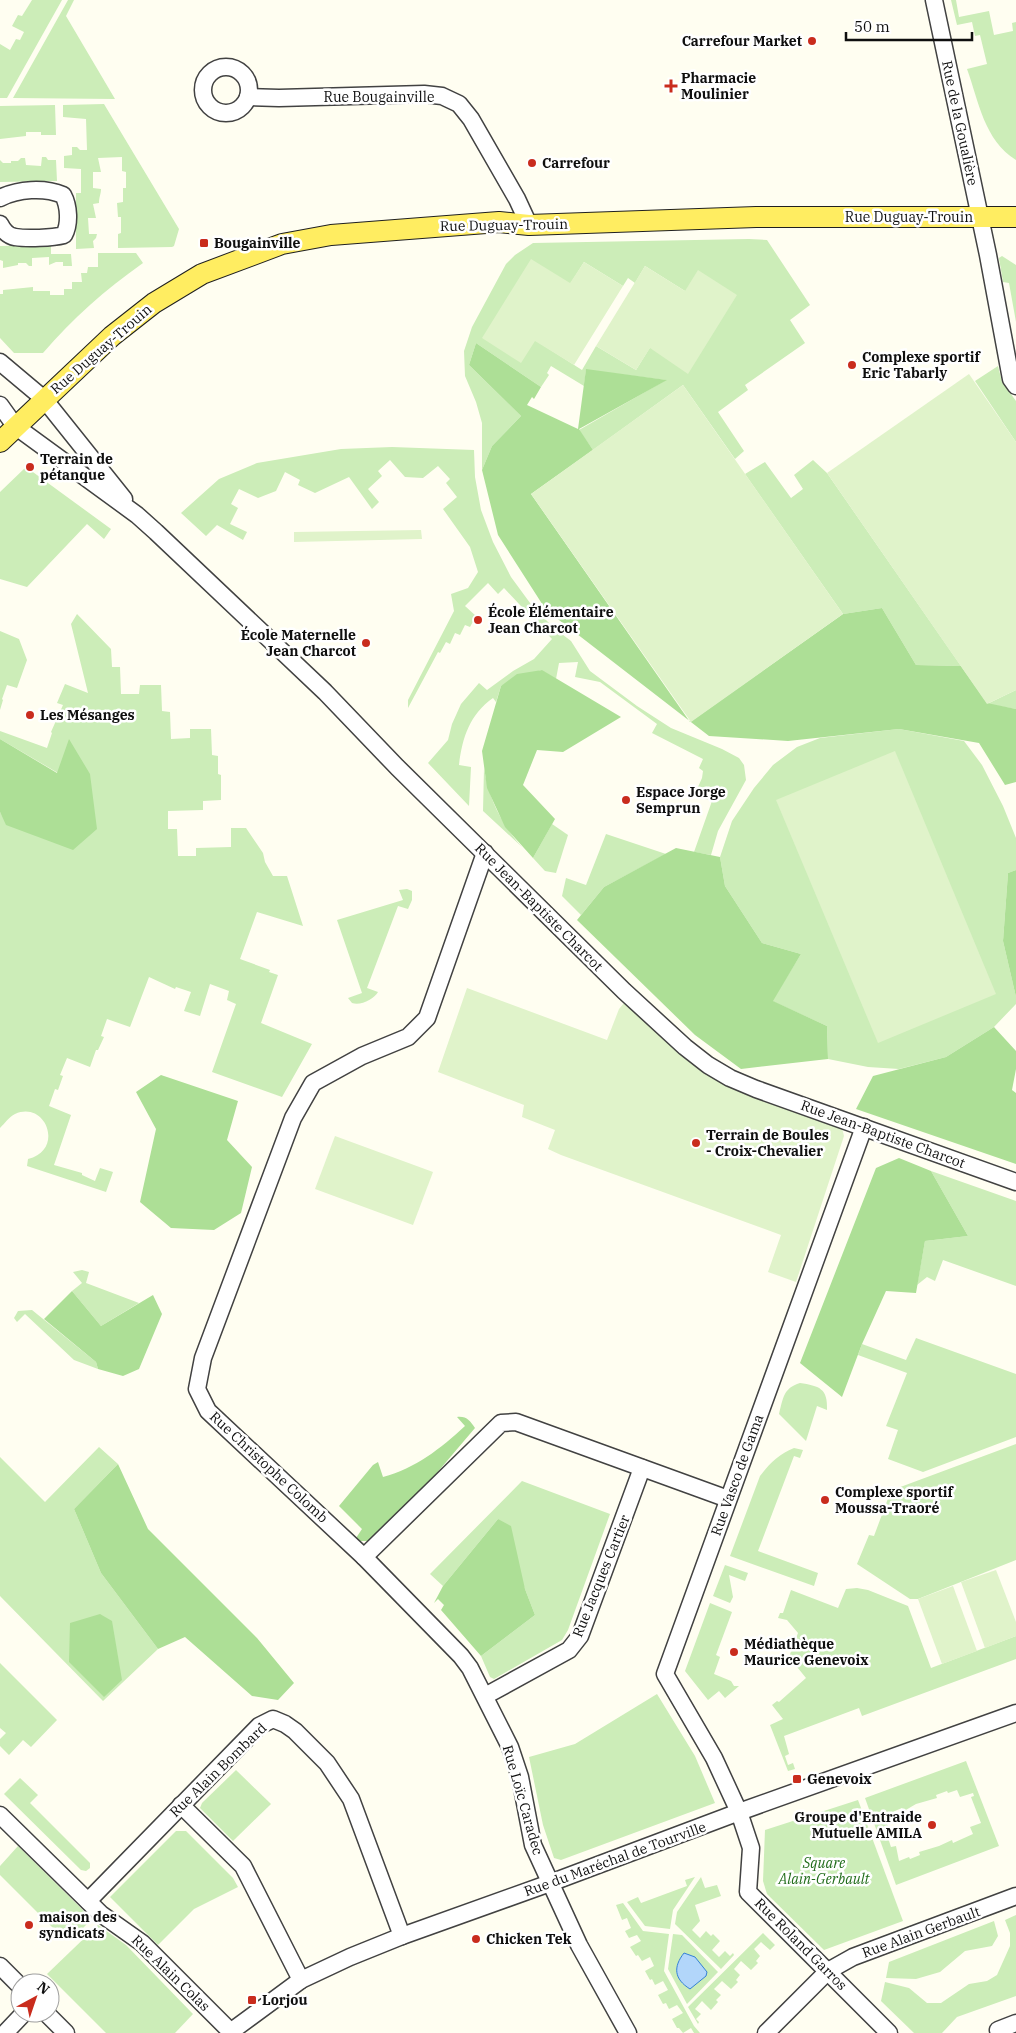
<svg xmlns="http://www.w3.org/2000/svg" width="1016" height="2033" font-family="'IBM Plex Serif',serif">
<rect width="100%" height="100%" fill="#fffef1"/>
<g fill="#ccedb8" fill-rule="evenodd">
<path d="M 32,0 L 62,0 L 7,98 L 0,98 L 0,44 L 10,50 L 16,39 L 20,40 L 24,32 L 12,26 L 18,15 L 22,16 Z"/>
<path d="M 68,0 L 74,0 L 66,16 L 115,99 L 13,98 Z"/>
<path d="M 951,0 L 956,0 L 959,17 L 989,11 L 994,35 L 1013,31 L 1012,23 L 1016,22 L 1016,160 C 984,140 979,102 967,69 L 987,64 L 980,35 L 975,36 L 972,22 L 957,25 Z"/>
<path d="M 104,104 L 179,229 L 174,246 L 172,247 L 118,248 L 118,234 L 121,233 L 121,217 L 118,217 L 117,203 L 123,202 L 123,188 L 126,188 L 126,172 L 122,171 L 122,157 L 98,158 L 101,172 L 93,172 L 93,188 L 101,189 C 101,194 99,197 99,203 L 93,204 L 96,218 L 88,218 L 89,234 L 97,234 L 96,238 L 93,241 L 94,248 L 76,249 L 76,193 L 81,193 L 81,169 L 64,168 L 64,156 L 72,155 L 72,147 L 77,147 L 80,150 L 87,150 L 86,119 L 63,117 L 63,105 Z"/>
<path d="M 55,105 L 56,135 L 41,135 L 41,132 L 26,132 L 26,136 L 0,139 L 0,106 Z"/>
<path d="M 42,157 L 46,157 L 48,160 L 56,160 L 57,181 L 0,182 L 0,160 L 3,163 L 11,163 L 11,161 L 18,161 L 21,158 L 25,158 L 26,165 L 41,166 Z"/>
<path d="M 749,239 L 767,240 L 810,305 L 790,320 L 805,343 L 745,385 L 748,390 L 718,412 L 744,451 L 735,459 L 683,385 L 593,450 L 579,430 L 666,380 L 586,370 L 584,386 L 551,366 L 547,373 L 549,375 L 541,387 L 476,343 L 469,365 L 521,416 L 492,446 L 482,470 L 482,423 L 476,402 L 465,376 L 464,351 L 472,327 L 506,264 L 515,255 L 533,243 ZM 584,262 L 623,286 L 628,278 L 635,283 L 645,266 L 685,291 L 636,370 L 596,346 L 582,370 L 535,340 Z"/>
<path d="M 51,245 L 51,254 L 71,254 L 72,266 L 63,266 L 63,262 L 56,262 L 49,265 L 49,257 L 32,258 L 32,266 L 29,266 L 26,263 L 18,263 L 18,265 L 3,268 L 3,261 L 0,260 L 0,246 Z"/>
<path d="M 98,253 L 136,253 L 143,263 C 105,290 73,318 43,353 L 14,353 L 0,338 L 0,294 L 3,294 L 3,290 L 33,287 L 33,291 L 50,291 L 50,295 L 64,295 L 64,289 L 72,289 L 72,282 L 82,282 L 81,273 L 87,273 L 88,267 L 98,267 Z"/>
<path d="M 1002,256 L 1016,265 L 1016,322 L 1009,283 L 1003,282 L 999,258 Z"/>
<path d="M 998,366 L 1002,382 L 1016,401 L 1016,442 L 975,381 Z"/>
<path d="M 392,447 L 474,450 L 475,477 L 481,510 L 493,542 L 511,577 L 533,607 L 554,628 L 571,641 L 590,671 L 637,706 L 671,728 L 722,749 L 739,758 L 744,765 L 746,780 L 718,831 L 711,855 L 694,852 L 712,801 L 694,796 L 702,778 L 703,771 L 699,768 L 703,759 L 652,733 L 657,724 L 600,682 L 575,677 L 578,662 L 559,663 L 556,679 L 541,670 L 501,686 L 496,702 L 493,698 C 470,714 462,738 459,765 L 471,767 L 469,806 L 428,763 L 448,740 L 452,724 L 461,704 L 479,683 L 487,690 L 513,671 L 534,659 L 552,639 L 504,588 L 498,594 L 488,583 L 465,606 L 476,616 L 470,627 L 465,625 L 460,635 L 455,633 L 450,644 L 446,642 L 440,653 L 438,652 L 408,708 L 408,700 L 454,611 L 451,594 L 468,588 L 478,572 L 470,547 L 443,509 L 457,497 L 446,483 L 450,479 L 438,466 L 423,478 L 405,477 L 390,460 L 378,471 L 382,476 L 368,489 L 379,502 L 372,509 L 349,477 L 315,493 L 298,485 L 300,480 L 285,472 L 276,491 L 258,498 L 239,489 L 231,504 L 238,508 L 230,524 L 247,532 L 243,540 L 217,525 L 206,536 L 181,513 L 219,479 L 257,463 L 341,449 Z"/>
<path d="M 813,460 L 827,473 L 961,666 L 916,665 L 882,608 L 843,614 L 745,474 L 765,462 L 791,498 L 803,489 L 794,475 Z"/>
<path d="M 26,467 L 111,529 L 104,539 L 87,524 L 27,587 L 0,579 L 0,492 Z"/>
<path d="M 77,614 L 111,649 L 112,667 L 120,667 L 121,694 L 139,694 L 140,685 L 161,685 L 162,711 L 170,712 L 171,739 L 190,738 L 190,729 L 211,729 L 212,755 L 218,756 L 218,774 L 221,775 L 221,800 L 203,801 L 203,810 L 168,811 L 168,829 L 177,829 L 178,856 L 196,856 L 196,848 L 231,847 L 231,828 L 246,828 L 263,853 L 265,862 L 273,876 L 287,876 L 303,926 L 257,912 L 240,959 L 270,970 L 269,972 L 278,975 L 261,1023 L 312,1044 L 282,1097 L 212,1072 L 236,1004 L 227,1000 L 229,991 L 210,984 L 200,1016 L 184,1011 L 191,992 L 176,987 L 175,989 L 149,977 L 130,1027 L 107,1019 L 101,1036 L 104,1037 L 98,1050 L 96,1050 L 90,1067 L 67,1058 L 60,1075 L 63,1076 L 58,1090 L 55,1089 L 49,1106 L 71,1115 L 54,1165 L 82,1173 L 82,1175 L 95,1181 L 100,1168 L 113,1172 L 106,1192 L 27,1166 L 28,1159 C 65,1150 46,1100 15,1114 C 9,1117 5,1123 0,1128 L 0,812 L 7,825 L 58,773 L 0,739 L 0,731 L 47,748 L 52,733 L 51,732 L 63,705 L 57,703 L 65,684 L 88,693 L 71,624 Z"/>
<path d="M 0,631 L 19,639 L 27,660 L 17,688 L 7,685 L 2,699 L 3,700 L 0,710 Z"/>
<path d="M 1016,690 L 1016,709 L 987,704 Z"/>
<path d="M 899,729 L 964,741 L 982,765 L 1003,806 L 1016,838 L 1016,870 L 1008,873 L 1003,941 L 1016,997 L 1016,1004 L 994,1027 L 946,1057 L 899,1069 L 868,1067 L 828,1059 L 827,1026 L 772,1001 L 801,954 L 762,943 L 725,886 L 720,857 L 732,821 L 754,788 L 773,765 L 797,747 L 820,738 Z"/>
<path d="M 484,768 C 489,800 501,823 522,847 L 483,811 Z"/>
<path d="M 552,824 L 568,835 L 556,873 L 545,871 L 533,858 Z"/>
<path d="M 606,834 L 666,854 L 604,887 L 581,915 L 562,896 L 566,878 L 586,885 Z"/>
<path d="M 407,889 L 412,891 L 412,900 L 408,909 L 398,906 L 367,988 L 378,992 C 374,999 361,1006 352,1003 L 348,998 L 362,993 L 337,920 L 403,900 L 399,890 Z"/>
<path d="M 931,1171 L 1016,1201 L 1016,1286 L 943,1260 L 935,1281 L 927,1277 L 917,1285 L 925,1241 L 968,1236 Z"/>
<path d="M 82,1270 L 89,1272 L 86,1283 L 139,1303 L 101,1326 L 72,1291 L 82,1283 L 73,1272 Z"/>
<path d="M 32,1310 L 96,1362 L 98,1369 L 74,1360 L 25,1314 L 17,1322 L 14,1318 L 18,1311 Z"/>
<path d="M 916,1338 L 1016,1374 L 1016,1437 L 923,1472 L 888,1459 L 898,1430 L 886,1426 L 907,1373 L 858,1355 L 862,1344 L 906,1360 Z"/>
<path d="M 800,1383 C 819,1386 828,1388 827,1410 L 817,1406 L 806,1441 L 779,1414 C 783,1399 783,1388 800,1383 Z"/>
<path d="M 1016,1444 L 1016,1560 L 918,1599 L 910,1599 L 857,1564 L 869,1535 L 874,1536 L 890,1493 L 895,1489 Z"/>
<path d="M 99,1447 L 118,1464 L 74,1509 L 101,1573 L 158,1649 L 103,1701 L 0,1596 L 0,1457 L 45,1502 Z"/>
<path d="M 794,1448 L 803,1450 L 800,1458 L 794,1456 L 758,1551 L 818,1573 L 814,1586 L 730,1556 L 760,1476 C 770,1463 779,1454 794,1448 Z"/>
<path d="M 522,1481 L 610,1514 L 568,1630 L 562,1640 L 494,1679 L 490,1677 L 481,1656 L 535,1615 L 498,1519 L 443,1586 L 430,1574 Z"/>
<path d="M 725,1565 L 748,1573 L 745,1581 L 729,1575 L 733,1597 L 730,1603 L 713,1596 Z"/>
<path d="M 857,1588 L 868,1590 L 908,1606 L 931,1668 L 1016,1636 L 1016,1659 L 862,1716 L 859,1708 L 784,1736 L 789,1754 L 785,1756 L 788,1765 L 793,1763 L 795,1769 L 788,1771 L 770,1725 L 783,1719 L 772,1705 L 777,1701 L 779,1702 L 806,1678 L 789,1657 L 798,1633 L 787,1620 L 778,1618 L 780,1613 L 783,1613 L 791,1590 L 838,1608 L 846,1589 Z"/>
<path d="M 710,1603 L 732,1612 L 716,1655 L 720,1657 L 714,1674 L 731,1681 L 734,1686 L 739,1686 L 725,1698 L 719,1691 L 708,1700 L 685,1671 Z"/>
<path d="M 0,1663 L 57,1720 L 31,1747 L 23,1740 L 9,1755 L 0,1746 L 0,1739 L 6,1733 L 0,1728 Z"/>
<path d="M 657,1694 L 695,1756 L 715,1803 L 561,1860 L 554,1858 L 543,1825 L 529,1757 L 575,1744 Z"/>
<path d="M 966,1761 L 999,1846 L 896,1885 L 865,1798 ZM 957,1790 L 960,1797 L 973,1793 L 974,1796 L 971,1797 L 981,1823 L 970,1827 L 973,1834 L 953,1843 L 952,1840 L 939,1846 L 919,1852 L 920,1855 L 910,1859 L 909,1857 L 899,1861 L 896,1846 L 891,1847 L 886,1832 L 890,1830 L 883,1816 L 902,1808 L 904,1811 L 916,1804 L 937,1798 L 936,1795 L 947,1791 L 948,1793 Z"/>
<path d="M 236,1770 L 271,1804 L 233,1841 L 200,1808 L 202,1803 Z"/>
<path d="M 20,1778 L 38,1795 L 30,1803 L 90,1863 L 90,1868 L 86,1871 L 81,1870 L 4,1794 Z"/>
<path d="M 858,1800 L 903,1921 L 824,1950 L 767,1894 L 763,1881 L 765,1830 Z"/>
<path d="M 176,1831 L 186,1831 L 233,1878 L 238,1887 L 194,1909 L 158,1945 L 110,1897 Z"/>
<path d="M 18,1846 L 92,1919 L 75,1936 L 68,1930 L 61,1936 L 0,1875 L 0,1866 Z"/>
<path d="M 695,1877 L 673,1910 L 670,1929 L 645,1926 L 627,1902 L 638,1897 L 641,1903 L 687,1886 L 685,1880 Z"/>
<path d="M 701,1877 L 705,1888 L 717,1885 L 721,1896 L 695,1905 L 700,1921 L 692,1930 L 700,1938 L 706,1931 L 711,1936 L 713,1934 L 720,1941 L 712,1950 L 719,1957 L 725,1951 L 730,1956 L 733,1953 L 734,1955 L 721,1969 L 675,1924 L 677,1912 Z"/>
<path d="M 623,1903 L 643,1931 L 669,1934 L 664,1971 L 694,2026 L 700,2033 L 694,2033 L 691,2028 L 683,2033 L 679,2028 L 677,2028 L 672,2019 L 683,2013 L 677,2005 L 669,2009 L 666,2003 L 663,2004 L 658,1995 L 668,1990 L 663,1981 L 655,1985 L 652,1979 L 650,1980 L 645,1971 L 654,1966 L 650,1957 L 642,1961 L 638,1955 L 636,1956 L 630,1947 L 641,1941 L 637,1935 L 629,1938 L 625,1931 L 631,1928 L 627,1918 L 622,1920 L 616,1905 Z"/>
<path d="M 1016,1915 L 1016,1996 L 957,2017 L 942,2033 L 914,2033 L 881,2001 L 885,1982 L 909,1988 L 927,2003 L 941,2003 L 969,1984 L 987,1981 L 997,1975 L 1010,1946 L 1010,1933 L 1005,1920 Z"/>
<path d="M 994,1921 L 998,1936 L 992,1946 L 965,1951 L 940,1972 L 916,1979 L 886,1978 L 889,1962 Z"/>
<path d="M 98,1925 L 126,1945 L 193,2014 L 175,2033 L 106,2033 L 47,1974 Z"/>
<path d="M 763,1933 L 775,1945 L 770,1950 L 761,1942 L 754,1949 L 760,1956 L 756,1961 L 758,1963 L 751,1970 L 741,1961 L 734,1969 L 740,1975 L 736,1980 L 738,1982 L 731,1989 L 722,1981 L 714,1989 L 721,1995 L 716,2000 L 718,2002 L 711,2010 L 702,2001 L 695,2009 L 701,2014 L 696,2019 L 699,2022 L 698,2024 L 688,2007 Z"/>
<path d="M 673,1934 L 682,1935 L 718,1972 L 687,2004 L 668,1969 Z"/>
</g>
<g fill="#addf96">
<path d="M 476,343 L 541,387 L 534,399 L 532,397 L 527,405 L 578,429 L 586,369 L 667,380 L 579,429 L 593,450 L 531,494 L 690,722 L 843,614 L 882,608 L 916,665 L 961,666 L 987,703 L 1016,709 L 1016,782 L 1005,785 L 979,743 L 899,729 L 788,741 L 709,736 L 546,610 L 498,535 L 482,470 L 492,446 L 521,416 L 469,365 Z"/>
<path d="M 542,670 L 621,717 L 563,752 L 537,750 L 523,785 L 555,819 L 533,858 L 505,827 L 487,788 L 482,751 L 501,686 L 517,674 Z"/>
<path d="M 0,739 L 57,773 L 69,739 L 90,774 L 97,829 L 73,850 L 6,825 L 0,812 Z"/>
<path d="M 676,848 L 720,857 L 725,886 L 762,943 L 801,954 L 773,1001 L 827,1026 L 828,1059 L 741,1069 L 695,1035 L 577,920 L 604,887 Z"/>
<path d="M 1016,870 L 1016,997 L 1003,941 L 1008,873 Z"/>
<path d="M 994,1027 L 1016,1051 L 1016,1069 L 1012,1090 L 1016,1093 L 1016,1164 L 856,1109 L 873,1076 L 946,1057 Z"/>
<path d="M 161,1075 L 238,1101 L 227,1140 L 252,1167 L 241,1213 L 214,1230 L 171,1228 L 140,1202 L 156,1129 L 136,1092 Z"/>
<path d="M 899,1158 L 931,1171 L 968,1236 L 925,1241 L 916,1293 L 886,1291 L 862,1344 L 842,1397 L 800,1363 L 876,1168 Z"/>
<path d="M 72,1291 L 101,1326 L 153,1295 L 162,1314 L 139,1369 L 123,1376 L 98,1369 L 96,1362 L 44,1319 Z"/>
<path d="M 457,1417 C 467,1416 470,1421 475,1428 L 407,1508 L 372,1541 L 354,1541 L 362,1529 L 339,1506 L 373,1465 L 378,1462 L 383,1477 C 416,1468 440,1449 465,1426 Z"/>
<path d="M 118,1464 L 148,1529 L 257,1638 L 294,1683 L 278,1700 L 252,1696 L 185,1637 L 158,1649 L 101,1573 L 74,1509 Z"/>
<path d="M 498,1519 L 511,1526 L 525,1589 L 535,1615 L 481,1656 L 441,1610 L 444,1605 L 438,1599 L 434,1603 L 443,1586 Z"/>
<path d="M 100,1614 L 112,1621 L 122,1680 L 104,1697 L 69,1662 L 70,1623 Z"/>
</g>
<g fill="#e0f3ca">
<path d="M 531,259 L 570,283 L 584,262 L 623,286 L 574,365 L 535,341 L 521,363 L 482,338 Z"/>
<path d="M 645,266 L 685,291 L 698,270 L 737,295 L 688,374 L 650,348 L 636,370 L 596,346 Z"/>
<path d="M 969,374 L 1016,442 L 1016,690 L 987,704 L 827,473 Z"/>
<path d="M 683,385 L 843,614 L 691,722 L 531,494 Z"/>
<path d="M 421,530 L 422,539 L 294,542 L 294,532 Z"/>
<path d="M 895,751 L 996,994 L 878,1043 L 776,800 Z"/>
<path d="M 467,988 L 607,1040 L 619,1009 L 624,1003 L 666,1040 L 842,1128 L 844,1136 L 796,1282 L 768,1272 L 781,1235 L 561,1155 L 548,1149 L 555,1130 L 522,1117 L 524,1105 L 438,1072 Z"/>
<path d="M 335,1136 L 433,1172 L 413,1225 L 315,1189 Z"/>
<path d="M 996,1570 L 1016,1622 L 1016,1636 L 985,1648 L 961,1582 Z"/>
<path d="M 953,1586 L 977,1651 L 942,1664 L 918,1599 Z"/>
</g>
<path fill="#b2d6fa" stroke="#3480d6" d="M 684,1953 L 695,1957 L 707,1972 L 706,1976 L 690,1989 C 674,1979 673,1967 684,1953 Z"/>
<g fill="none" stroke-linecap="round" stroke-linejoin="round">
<g stroke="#424242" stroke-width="19">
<g id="minor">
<path d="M 934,0 L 988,255 L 1011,379 L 1016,386"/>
<circle cx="226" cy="90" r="23"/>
<path d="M 248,97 L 279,98 L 424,94 L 442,96 L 459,104 L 471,119 L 517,199 L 529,225"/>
<path d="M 0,198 C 18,189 44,187 63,195 C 69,206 70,224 64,235 C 52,238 27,239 15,237 C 8,236 3,230 0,224"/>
<path d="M 0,362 L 44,399 L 124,499"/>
<path d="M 0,405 L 15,426 L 137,515 L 156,532 L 325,692 L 397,767 L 624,991 L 685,1047 L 708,1065 L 730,1078 L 756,1089 L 1016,1182"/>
<path d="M 485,853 L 427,1018 L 408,1037 L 362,1056 L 313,1083 L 293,1118 L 203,1358 L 197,1389 L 208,1411 L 364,1557 L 501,1423 L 516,1422 L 728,1499"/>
<path d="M 864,1127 L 665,1674 L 714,1758 L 739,1812 L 751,1848 L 748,1892 L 889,2033"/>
<path d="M 364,1557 L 461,1656 L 470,1668 L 510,1747 L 520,1777 L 533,1845 L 579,1945 L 628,2033"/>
<path d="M 485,1696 L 569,1650 L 580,1636 L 642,1468"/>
<path d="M 181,1805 L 243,1866 L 301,1980"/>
<path d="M 0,1815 L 101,1914 L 142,1943 L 230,2031"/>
<path d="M 88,1901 L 259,1726 L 273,1719 L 285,1724 L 295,1731 L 327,1763 L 351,1799 L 402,1936"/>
<path d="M 0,1966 L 20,1986"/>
<path d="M 46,2013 L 66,2033"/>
<path d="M 5,2033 L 24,2013"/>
<path d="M 229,2033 L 301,1980 L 350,1957 L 402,1936 L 550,1883 L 739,1812 L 1016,1713"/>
<path d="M 766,2033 L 828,1971 L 853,1957 L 1016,1896"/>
<path d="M 999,2033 L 998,2030 L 1016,2023"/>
</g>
</g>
<g stroke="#202020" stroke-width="22">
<path id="major" d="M 0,442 L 112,336 L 154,303 L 202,274 L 282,244 L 331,235 L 499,222 L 529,225 L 756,217 L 1016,217"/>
</g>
<use href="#minor" stroke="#fff" stroke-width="16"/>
<use href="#major" stroke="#ffed61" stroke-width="20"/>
</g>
<g fill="#c92c1d" stroke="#fff" stroke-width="2">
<circle cx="812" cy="41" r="5"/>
<path d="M668.5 78.5h5v5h5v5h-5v5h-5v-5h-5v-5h5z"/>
<circle cx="532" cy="163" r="5"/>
<rect x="199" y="238" width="10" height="10" rx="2.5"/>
<circle cx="852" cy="365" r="5"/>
<circle cx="30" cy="467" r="5"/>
<circle cx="478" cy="620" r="5"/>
<circle cx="366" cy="643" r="5"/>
<circle cx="30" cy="715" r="5"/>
<circle cx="626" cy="800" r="5"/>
<circle cx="696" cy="1143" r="5"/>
<circle cx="825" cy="1500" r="5"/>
<circle cx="734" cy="1652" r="5"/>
<rect x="792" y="1774" width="10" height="10" rx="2.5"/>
<circle cx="932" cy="1825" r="5"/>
<circle cx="29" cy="1925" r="5"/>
<circle cx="476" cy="1939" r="5"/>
<rect x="247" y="1995" width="10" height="10" rx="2.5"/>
</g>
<g text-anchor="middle" stroke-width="5" stroke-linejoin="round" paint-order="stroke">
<g font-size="14" font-weight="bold" fill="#0f0f0f" stroke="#fff" text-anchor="start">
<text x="802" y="46" text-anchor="end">Carrefour Market</text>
<text x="681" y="83">Pharmacie<tspan x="681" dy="16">Moulinier</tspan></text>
<text x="542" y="168">Carrefour</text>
<text x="214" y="248">Bougainville</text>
<text x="862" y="362">Complexe sportif<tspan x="862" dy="16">Eric Tabarly</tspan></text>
<text x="40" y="464">Terrain de<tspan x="40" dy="16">pétanque</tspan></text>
<text x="488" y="617">École Élémentaire<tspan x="488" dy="16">Jean Charcot</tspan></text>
<text x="356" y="640" text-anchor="end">École Maternelle<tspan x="356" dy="16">Jean Charcot</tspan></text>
<text x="40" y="720">Les Mésanges</text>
<text x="636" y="797">Espace Jorge<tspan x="636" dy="16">Semprun</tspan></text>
<text x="706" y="1140">Terrain de Boules<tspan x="706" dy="16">- Croix-Chevalier</tspan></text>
<text x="835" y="1497">Complexe sportif<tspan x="835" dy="16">Moussa-Traoré</tspan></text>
<text x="744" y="1649">Médiathèque<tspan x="744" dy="16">Maurice Genevoix</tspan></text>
<text x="807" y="1784">Genevoix</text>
<text x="922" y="1822" text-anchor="end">Groupe d'Entraide<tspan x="922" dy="16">Mutuelle AMILA</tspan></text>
<text x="39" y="1922">maison des<tspan x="39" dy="16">syndicats</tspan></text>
<text x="486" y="1944">Chicken Tek</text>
<text x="262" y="2005">Lorjou</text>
</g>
<g font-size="14" fill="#0f0f0f" stroke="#fff">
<text x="379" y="102">Rue Bougainville</text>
<text transform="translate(960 123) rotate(78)" y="5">Rue de la Goualière</text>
<text x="909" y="222">Rue Duguay-Trouin</text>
<text transform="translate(504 225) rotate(-1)" y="5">Rue Duguay-Trouin</text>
<text transform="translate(101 349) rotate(-41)" y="5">Rue Duguay-Trouin</text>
<text transform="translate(539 907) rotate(45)" y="5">Rue Jean-Baptiste Charcot</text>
<text transform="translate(883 1134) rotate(20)" y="5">Rue Jean-Baptiste Charcot</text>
<text transform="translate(269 1467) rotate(43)" y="5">Rue Christophe Colomb</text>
<text transform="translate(737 1475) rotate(-70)" y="5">Rue Vasco de Gama</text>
<text transform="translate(601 1576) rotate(-68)" y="5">Rue Jacques Cartier</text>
<text transform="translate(218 1770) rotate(-44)" y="5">Rue Alain Bombard</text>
<text transform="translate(523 1800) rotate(74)" y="5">Rue Loïc Caradec</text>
<text transform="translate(615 1859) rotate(-20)" y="5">Rue du Maréchal de Tourville</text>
<text transform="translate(921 1932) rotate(-20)" y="5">Rue Alain Gerbault</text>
<text transform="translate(801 1944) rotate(45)" y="5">Rue Roland Garros</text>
<text transform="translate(171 1973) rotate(44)" y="5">Rue Alain Colas</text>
</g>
<g font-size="14" font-style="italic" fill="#206c1a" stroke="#fff">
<text x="824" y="1868">Square<tspan x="824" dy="16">Alain-Gerbault</tspan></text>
</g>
</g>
<g transform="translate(35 1998) rotate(40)"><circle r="24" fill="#ffffff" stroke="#9f9f9f"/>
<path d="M0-4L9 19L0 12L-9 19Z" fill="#c92c1d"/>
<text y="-8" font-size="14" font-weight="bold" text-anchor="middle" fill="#0f0f0f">N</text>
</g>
<path d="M846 32v8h126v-8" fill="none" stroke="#0f0f0f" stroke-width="2.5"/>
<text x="854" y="32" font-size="15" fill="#0f0f0f" stroke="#ffffff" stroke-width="4" paint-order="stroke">50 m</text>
</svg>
